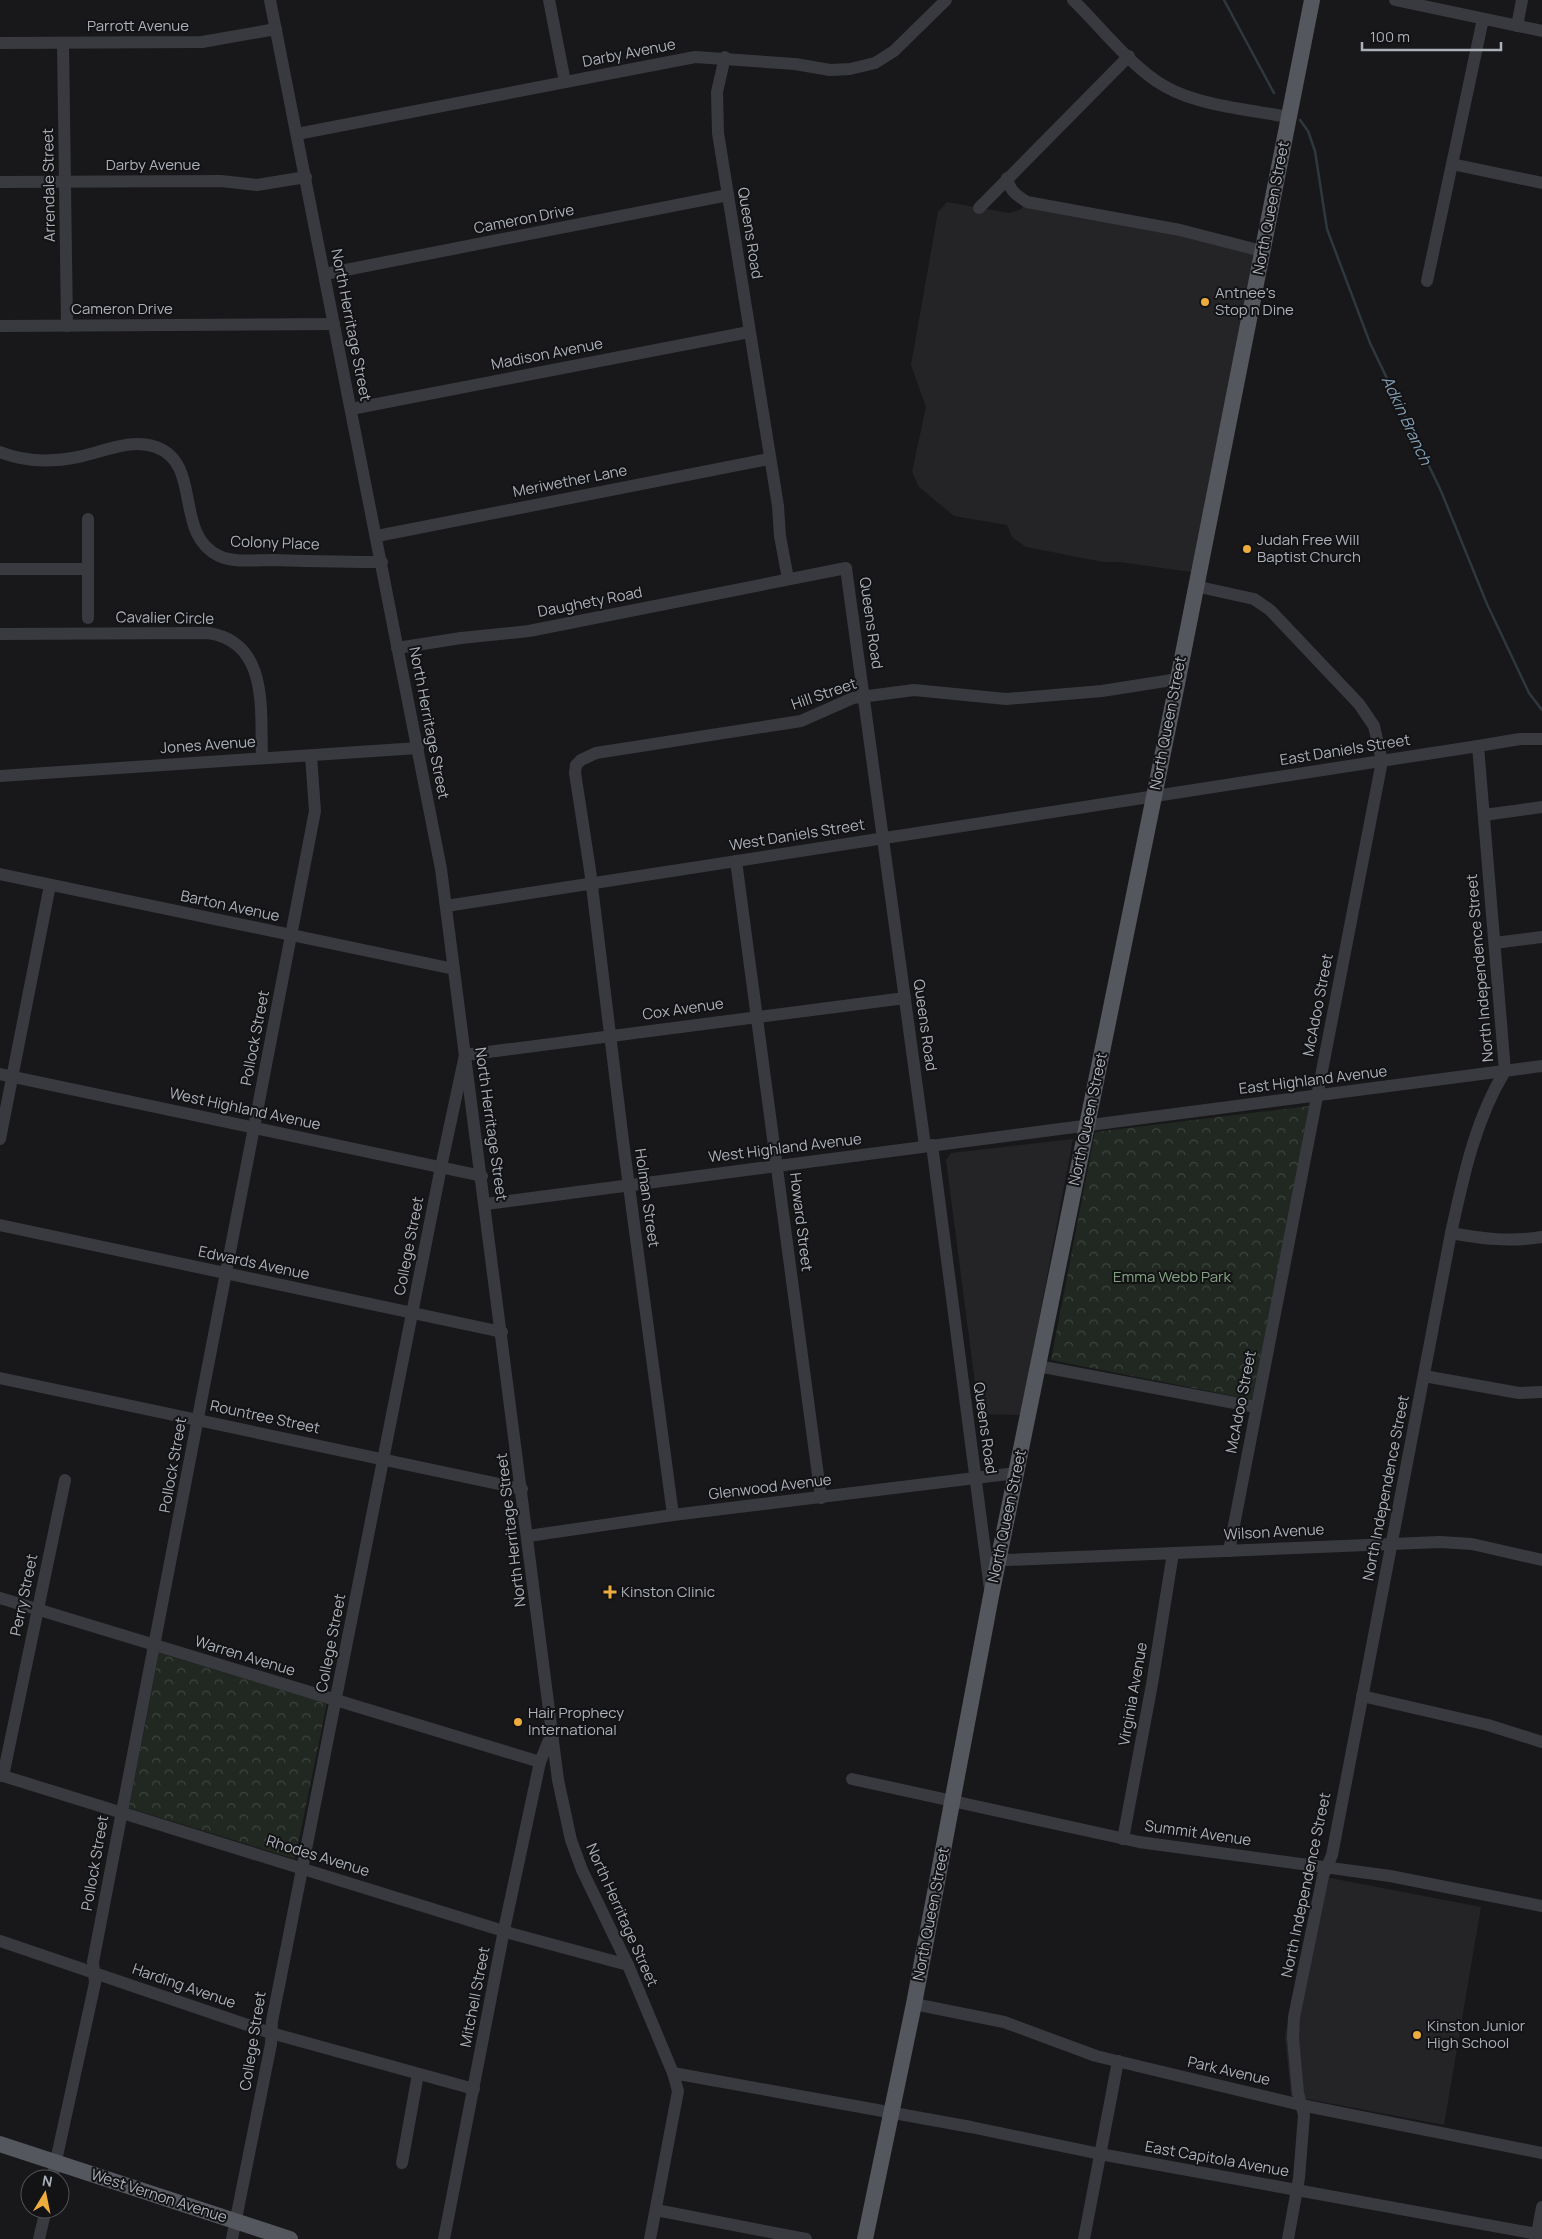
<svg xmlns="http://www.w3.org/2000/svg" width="1542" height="2239" font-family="Manrope,sans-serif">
<defs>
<pattern id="forest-crowns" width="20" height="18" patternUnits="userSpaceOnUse" patternTransform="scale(1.25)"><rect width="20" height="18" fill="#202821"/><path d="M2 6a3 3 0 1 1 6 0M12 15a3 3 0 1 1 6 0" fill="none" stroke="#3e453f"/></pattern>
</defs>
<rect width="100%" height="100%" fill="#18181a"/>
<g fill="#242427">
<path d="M 947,202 L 1009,213 L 1020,210 L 1027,202 L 1262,251 L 1198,573 L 1120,562 L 1103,562 L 1026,547 L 1012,537 L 1007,525 L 954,516 L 919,487 L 912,472 L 926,407 L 911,365 L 938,212 Z"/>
<path d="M 1073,1139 L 1021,1415 L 979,1414 L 946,1160 L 951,1153 Z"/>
<path d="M 1320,1876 L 1481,1907 L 1444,2125 L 1291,2096 L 1285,2036 Z"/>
</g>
<g fill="url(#forest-crowns)">
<path d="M 1309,1106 L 1254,1400 L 1051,1360 L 1095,1132 Z"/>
<path d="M 159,1653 L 327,1703 L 295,1859 L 129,1808 Z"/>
</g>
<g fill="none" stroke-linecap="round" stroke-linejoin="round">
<g stroke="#2e383e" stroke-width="2.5">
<path d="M 1224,0 L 1274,93"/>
<path d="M 1300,120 L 1308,131 L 1315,151 L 1327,229 L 1370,343 L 1441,491 L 1487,604 L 1529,693 L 1542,710"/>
</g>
<g stroke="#393a3f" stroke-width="12">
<path d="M 270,0 L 441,869 L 558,1780 L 571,1840 L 582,1870 L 628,1965 L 673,2073 L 678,2091 L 650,2239"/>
<path d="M 549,0 L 565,82"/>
<path d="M 1073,0 C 1100,26 1133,69 1166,87 C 1200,106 1251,110 1289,117"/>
<path d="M 1395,0 L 1542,31"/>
<path d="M 1517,26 L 1522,0"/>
<path d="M 0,43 L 202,42 L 276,29"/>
<path d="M 63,43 L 67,326"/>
<path d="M 725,57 L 717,92 L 718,133 L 778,506 L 780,536 L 788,579"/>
<path d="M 297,134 L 695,57 L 795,64 L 830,70 L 850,69 L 875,63 L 894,51 L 946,0"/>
<path d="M 1452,164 L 1542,183"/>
<path d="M 1007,178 C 1010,191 1016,195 1027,202 L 1180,230 L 1262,251"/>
<path d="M 0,182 L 221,181 L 257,185 L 306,177"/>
<path d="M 979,208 L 1129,56"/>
<path d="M 325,274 L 728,195"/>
<path d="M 1427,281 L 1483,19"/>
<path d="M 0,326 L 334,324"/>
<path d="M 351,409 L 749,332"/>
<path d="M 0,452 C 25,462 53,462 78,457 C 104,452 129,438 156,447 C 203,464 173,534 219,556 C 234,563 256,560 272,560 C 308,561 345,562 382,562"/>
<path d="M 377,536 L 769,459"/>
<path d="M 0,569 L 88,569"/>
<path d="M 1195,586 L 1254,599 L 1270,610 L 1359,704 L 1374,726 L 1382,761 L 1229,1551"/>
<path d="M 88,618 L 88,519"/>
<path d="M 0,634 L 208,633 C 270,642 260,712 262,758"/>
<path d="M 397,648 L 461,638 L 529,631 L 846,568 L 925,1146"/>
<path d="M 0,776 L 418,748"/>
<path d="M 1484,815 L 1542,807"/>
<path d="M 736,861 L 821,1498"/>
<path d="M 0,874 L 454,969"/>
<path d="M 446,906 L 1478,746 L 1520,739 L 1542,739"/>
<path d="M 1495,943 L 1542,937"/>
<path d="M 0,1074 L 482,1176"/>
<path d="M 0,1139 L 50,885"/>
<path d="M 932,1145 L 990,1589"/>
<path d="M 486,1204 L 1542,1066"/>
<path d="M 0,1225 L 502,1332"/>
<path d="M 1451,1233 C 1483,1239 1510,1242 1542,1237"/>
<path d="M 1038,1366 L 1256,1407"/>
<path d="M 1424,1376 L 1519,1393 L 1542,1392"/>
<path d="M 0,1378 L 522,1489"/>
<path d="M 673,1515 L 624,1149 L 590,870 L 575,773 L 576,765 L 581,760 L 596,753 L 801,721 L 853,698 L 914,690 L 1006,699 L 1102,691 L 1178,679"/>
<path d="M 528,1536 L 673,1515 L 1016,1473"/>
<path d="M 1007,1560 L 1440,1542 L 1472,1544 L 1542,1560"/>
<path d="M 0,1598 L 540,1762"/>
<path d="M 1362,1696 L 1488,1725 L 1542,1742"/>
<path d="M 0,1775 L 513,1934 L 628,1965"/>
<path d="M 3,1776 L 65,1480"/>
<path d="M 852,1779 L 1139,1842 L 1390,1876 L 1542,1906"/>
<path d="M 1123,1839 L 1152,1684 L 1173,1553"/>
<path d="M 0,1941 L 271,2033 L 474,2089"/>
<path d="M 914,2004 L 1004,2022 L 1096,2056 L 1301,2105 L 1542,2153"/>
<path d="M 673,2073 L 971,2127 L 1100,2154 L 1537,2234"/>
<path d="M 402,2163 L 418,2074"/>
<path d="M 52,2179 L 95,1983 L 93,1962 L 315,811 L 311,756"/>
<path d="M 656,2210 L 806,2239"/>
<path d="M 39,2239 L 46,2209"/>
<path d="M 232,2239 L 271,2044 L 272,2021 L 441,1167 L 465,1055 L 905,998"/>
<path d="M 444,2239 L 504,1930 L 540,1762 L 551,1735"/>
<path d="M 1084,2239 L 1118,2061"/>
<path d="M 1288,2239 L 1299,2178 L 1304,2115 L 1298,2093 L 1293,2038 L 1294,2017 L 1323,1876 L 1332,1855 L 1451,1233 C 1463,1178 1475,1120 1505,1071 L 1478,746"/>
<path d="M 1536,2239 L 1542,2207"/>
</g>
<g stroke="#55575e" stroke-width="16">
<path d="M 0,2144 L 290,2239"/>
<path d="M 865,2239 L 914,2004 L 991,1596 L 1178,679 L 1312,0"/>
</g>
</g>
<g fill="#edac3e" stroke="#131315" stroke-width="2">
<circle cx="1205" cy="302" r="5"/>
<circle cx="1247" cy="549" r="5"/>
<path d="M607.5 1584.5h5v5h5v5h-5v5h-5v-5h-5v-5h5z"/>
<circle cx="518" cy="1722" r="5"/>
<circle cx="1417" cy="2035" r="5"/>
</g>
<g text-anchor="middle" stroke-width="4" stroke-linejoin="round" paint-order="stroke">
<g font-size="15" fill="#abb0b9" stroke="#131315">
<text x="138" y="31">Parrott Avenue</text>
<text transform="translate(629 53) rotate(-11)" y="5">Darby Avenue</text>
<text x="153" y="170">Darby Avenue</text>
<text transform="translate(49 185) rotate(-91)" y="5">Arrendale Street</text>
<text transform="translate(1271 208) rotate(-79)" y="5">North Queen Street</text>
<text transform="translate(524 219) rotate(-11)" y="5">Cameron Drive</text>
<text transform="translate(750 233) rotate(81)" y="5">Queens Road</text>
<text x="122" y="314">Cameron Drive</text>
<text transform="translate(351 325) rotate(79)" y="5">North Herritage Street</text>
<text transform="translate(547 354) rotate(-11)" y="5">Madison Avenue</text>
<text transform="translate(570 481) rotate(-11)" y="5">Meriwether Lane</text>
<text transform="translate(275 543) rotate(2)" y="5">Colony Place</text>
<text transform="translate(590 602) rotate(-11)" y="5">Daughety Road</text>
<text transform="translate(165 618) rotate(1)" y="5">Cavalier Circle</text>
<text transform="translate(871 623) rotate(82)" y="5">Queens Road</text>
<text transform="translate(824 694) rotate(-19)" y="5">Hill Street</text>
<text transform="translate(429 723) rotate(79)" y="5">North Herritage Street</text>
<text transform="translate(1168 723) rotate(-79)" y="5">North Queen Street</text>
<text transform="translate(208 745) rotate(-4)" y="5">Jones Avenue</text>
<text transform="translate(1345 750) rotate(-9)" y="5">East Daniels Street</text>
<text transform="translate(797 835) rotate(-9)" y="5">West Daniels Street</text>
<text transform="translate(230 906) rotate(12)" y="5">Barton Avenue</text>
<text transform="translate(1480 968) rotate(-95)" y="5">North Independence Street</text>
<text transform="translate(1318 1005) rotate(-79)" y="5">McAdoo Street</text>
<text transform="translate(683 1009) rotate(-8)" y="5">Cox Avenue</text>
<text transform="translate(925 1025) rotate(82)" y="5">Queens Road</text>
<text transform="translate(255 1038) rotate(-79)" y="5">Pollock Street</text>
<text transform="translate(1313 1080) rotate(-7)" y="5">East Highland Avenue</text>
<text transform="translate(245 1109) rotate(12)" y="5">West Highland Avenue</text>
<text transform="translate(1088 1119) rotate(-78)" y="5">North Queen Street</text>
<text transform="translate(491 1124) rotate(82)" y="5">North Herritage Street</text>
<text transform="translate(785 1148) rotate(-7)" y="5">West Highland Avenue</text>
<text transform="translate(647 1198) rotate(82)" y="5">Holman Street</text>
<text transform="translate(801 1222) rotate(83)" y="5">Howard Street</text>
<text transform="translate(409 1246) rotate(-79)" y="5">College Street</text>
<text transform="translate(254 1263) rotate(12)" y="5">Edwards Avenue</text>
<text transform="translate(1241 1402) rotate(-79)" y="5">McAdoo Street</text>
<text transform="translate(265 1417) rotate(12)" y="5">Rountree Street</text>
<text transform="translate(985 1428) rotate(82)" y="5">Queens Road</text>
<text transform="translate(173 1465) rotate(-80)" y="5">Pollock Street</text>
<text transform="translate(770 1487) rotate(-7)" y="5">Glenwood Avenue</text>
<text transform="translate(1386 1488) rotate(-79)" y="5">North Independence Street</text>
<text transform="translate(1007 1516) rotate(-78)" y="5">North Queen Street</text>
<text transform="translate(511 1530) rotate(-97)" y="5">North Herritage Street</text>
<text transform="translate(1274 1532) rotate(-3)" y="5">Wilson Avenue</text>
<text transform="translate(24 1595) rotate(-78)" y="5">Perry Street</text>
<text transform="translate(331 1643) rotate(-79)" y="5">College Street</text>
<text transform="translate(245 1656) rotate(17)" y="5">Warren Avenue</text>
<text transform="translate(1133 1694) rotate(-80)" y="5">Virginia Avenue</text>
<text transform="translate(1198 1833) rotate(8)" y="5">Summit Avenue</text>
<text transform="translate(318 1856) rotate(17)" y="5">Rhodes Avenue</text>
<text transform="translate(95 1863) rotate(-80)" y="5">Pollock Street</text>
<text transform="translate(1306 1885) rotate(-78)" y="5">North Independence Street</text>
<text transform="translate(931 1914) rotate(-79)" y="5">North Queen Street</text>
<text transform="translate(622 1915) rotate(66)" y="5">North Herritage Street</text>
<text transform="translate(184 1986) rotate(19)" y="5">Harding Avenue</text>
<text transform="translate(475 1997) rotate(-79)" y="5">Mitchell Street</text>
<text transform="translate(253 2041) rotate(-81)" y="5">College Street</text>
<text transform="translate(1229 2071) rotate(13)" y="5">Park Avenue</text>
<text transform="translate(1217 2159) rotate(10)" y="5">East Capitola Avenue</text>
<text transform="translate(159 2196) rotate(18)" y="5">West Vernon Avenue</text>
</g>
<g font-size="15" fill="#abb0b9" stroke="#131315" text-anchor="start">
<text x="1215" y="298">Antnee's<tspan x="1215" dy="17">Stop n Dine</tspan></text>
<text x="1257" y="545">Judah Free Will<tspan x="1257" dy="17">Baptist Church</tspan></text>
<text x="621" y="1597">Kinston Clinic</text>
<text x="528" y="1718">Hair Prophecy<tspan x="528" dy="17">International</tspan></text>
<text x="1427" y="2031">Kinston Junior<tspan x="1427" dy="17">High School</tspan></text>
</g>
<g font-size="15" fill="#83a483" stroke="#131315">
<text x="1172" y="1282">Emma Webb Park</text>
</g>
<g font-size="16" font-style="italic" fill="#839eb3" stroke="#131315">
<text transform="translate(1407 420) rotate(65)" y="6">Adkin Branch</text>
</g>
</g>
<g transform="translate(45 2194) rotate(10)"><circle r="24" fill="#131315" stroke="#505257"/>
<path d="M0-4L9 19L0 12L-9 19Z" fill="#edac3e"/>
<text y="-8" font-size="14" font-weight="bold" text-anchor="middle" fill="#abb0b9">N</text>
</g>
<path d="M1362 42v8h139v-8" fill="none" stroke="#abb0b9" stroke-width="2.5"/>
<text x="1370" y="42" font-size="15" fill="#abb0b9" stroke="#131315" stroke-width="4" paint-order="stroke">100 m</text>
</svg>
